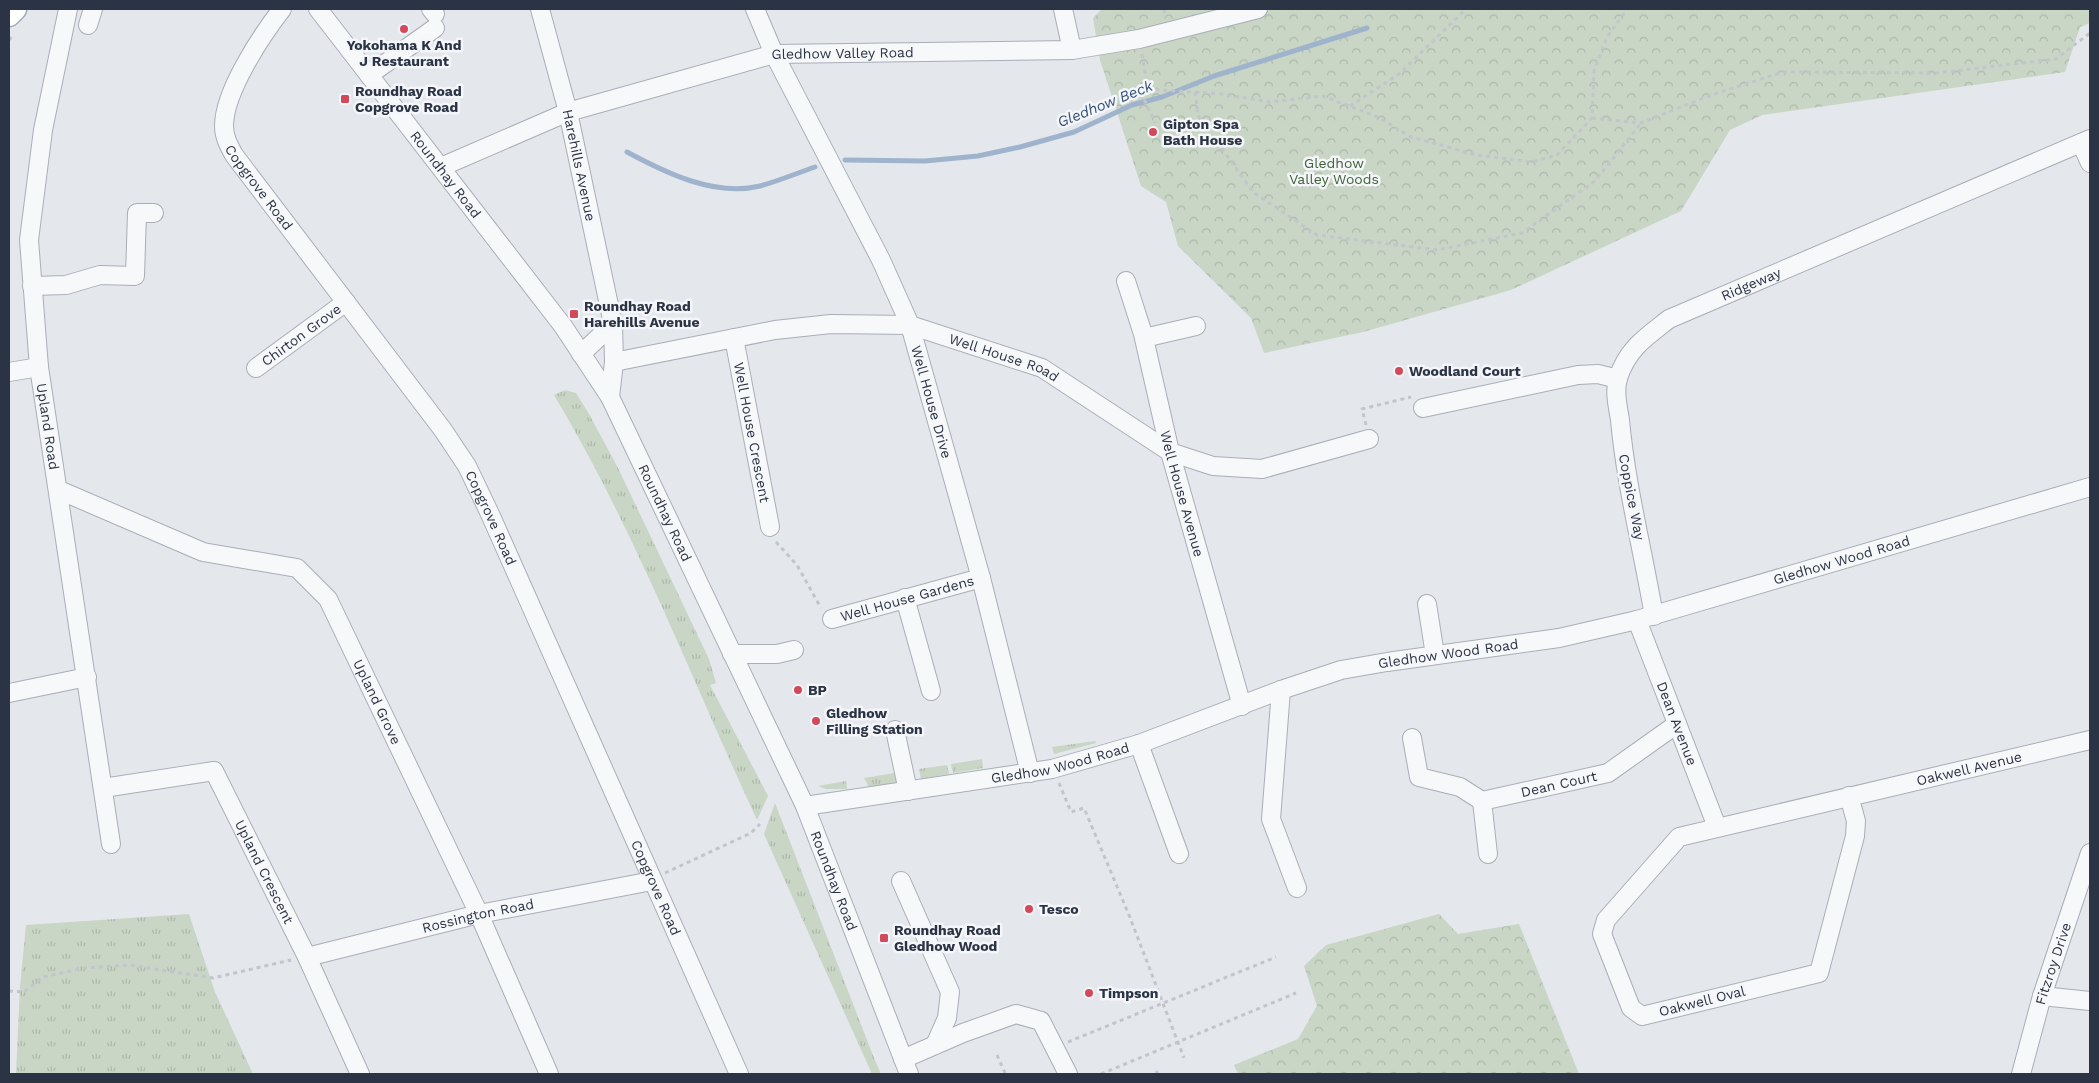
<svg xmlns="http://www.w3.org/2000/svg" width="2099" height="1083" font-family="'Work Sans',sans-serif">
<defs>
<pattern id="grass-tufts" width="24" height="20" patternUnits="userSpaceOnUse" patternTransform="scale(1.25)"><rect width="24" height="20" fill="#c9d6c5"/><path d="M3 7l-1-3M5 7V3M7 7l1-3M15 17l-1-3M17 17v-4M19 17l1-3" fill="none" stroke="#adb8ab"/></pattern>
<pattern id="forest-crowns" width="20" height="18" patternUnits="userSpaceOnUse" patternTransform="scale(1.25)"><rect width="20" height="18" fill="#c9d6c5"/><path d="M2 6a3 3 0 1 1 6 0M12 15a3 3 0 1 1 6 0" fill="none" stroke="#adb8ab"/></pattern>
</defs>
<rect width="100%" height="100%" fill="#e4e7ec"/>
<g fill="url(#grass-tufts)">
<path d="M 565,390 L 576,393 L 589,414 L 618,468 L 709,659 L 716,683 L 710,685 L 768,796 L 757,820 C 691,678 635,530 554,395 Z"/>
<path d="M 1095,741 L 1096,743 L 1054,754 L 1052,747 Z"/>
<path d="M 982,759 L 983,768 L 953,773 L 951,764 Z"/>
<path d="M 947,765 L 949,774 L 921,779 L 919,769 Z"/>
<path d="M 913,770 L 915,780 L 869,787 L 864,778 Z"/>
<path d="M 846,781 L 847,789 L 826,789 L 818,786 Z"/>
<path d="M 775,803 L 874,1058 L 881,1074 L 872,1074 L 764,834 Z"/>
<path d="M 189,914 L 215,992 L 253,1074 L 16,1074 L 20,987 L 26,925 Z"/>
</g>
<g fill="url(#forest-crowns)">
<path d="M 1102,9 L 2090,9 L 2090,23 L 2080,27 L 2065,72 L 1762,115 L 1730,130 L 1681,211 L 1511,290 L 1363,332 L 1264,353 L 1251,318 L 1178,246 L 1166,202 L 1141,186 L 1100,60 L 1093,18 Z"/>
<path d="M 1439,914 L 1458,934 L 1519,924 L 1579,1074 L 1238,1074 L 1234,1065 L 1298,1039 L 1317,1006 L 1304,966 L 1326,945 Z"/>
</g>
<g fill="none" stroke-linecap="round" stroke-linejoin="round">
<g stroke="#9fb4cc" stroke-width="5">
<path d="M 627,152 C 666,173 715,197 760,186 C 779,181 797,173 815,167"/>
<path d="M 845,160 L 925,161 L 978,156 L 1020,147 L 1074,132 L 1132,105 L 1162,97 L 1214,76 L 1367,28"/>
</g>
<g stroke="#a9aeb7" stroke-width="20">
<g id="minor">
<path id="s1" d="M 68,9 L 43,130 L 29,240 L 39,367 L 111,844"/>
<path id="s2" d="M 282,9 C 261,36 224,92 224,126 C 224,137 229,146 234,155 L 443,430 L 467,466 L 490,514 L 739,1074"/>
<path id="s3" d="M 318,9 L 563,326 L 610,397 L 805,806 L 909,1074"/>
<path d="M 431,9 L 435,14"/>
<path id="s4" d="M 540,9 L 568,112 L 613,324 L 614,362 L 610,397"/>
<path id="s5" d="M 755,9 L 774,54 L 881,260 L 910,325 L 981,578 L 1030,773"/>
<path d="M 1063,9 L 1072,50"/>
<path d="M 88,25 L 93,9"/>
<path d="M 369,75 L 435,28"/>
<path d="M 2081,143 L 2090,163"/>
<path id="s6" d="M 441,167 L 568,112 L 774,54 L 1072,50 L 1139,39 L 1258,9"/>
<path id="s7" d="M 1126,281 L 1143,334 L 1170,452 L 1242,706"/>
<path d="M 32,286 L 66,285 L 100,275 L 135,276 L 137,213 L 154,213"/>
<path id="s8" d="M 734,338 L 770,527"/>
<path d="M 1144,338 L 1196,326"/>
<path d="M 581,354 L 613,324"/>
<path id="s9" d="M 614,362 L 775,330 L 831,324 L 910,325 L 1042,368 L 1170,452 L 1213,466 L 1262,469 L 1369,439"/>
<path id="s10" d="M 256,368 L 346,302"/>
<path d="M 9,372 L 39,367"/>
<path d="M 1423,408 L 1578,375 L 1598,374 L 1618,379"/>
<path id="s11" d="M 59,490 L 203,552 L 297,568 L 328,599 L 479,914 L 549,1074"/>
<path d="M 905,598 L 931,691"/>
<path d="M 1427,604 L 1435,655"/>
<path id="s12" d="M 1654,616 C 1643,551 1626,486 1620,420 C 1618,407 1614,392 1618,378 C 1628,348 1646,337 1669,319 L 2090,139"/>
<path id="s13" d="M 832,619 L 981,578"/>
<path id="s14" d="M 1637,620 L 1717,827"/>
<path d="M 732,654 L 777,654 L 794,650"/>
<path d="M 1281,690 L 1271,819 L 1297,888"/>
<path d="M 9,693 L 87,677"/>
<path d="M 895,730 L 908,791"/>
<path d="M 1412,738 L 1419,777 L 1460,787 L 1482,801"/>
<path d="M 1139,744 L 1179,854"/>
<path id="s15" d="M 103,788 L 214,771 L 307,957 L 360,1074"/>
<path id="s16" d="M 1849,796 L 1856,821 L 1855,836 L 1819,973 L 1642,1016 L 1631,1008 L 1602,934 L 1606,920 L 1679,837 L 2090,740"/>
<path id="s17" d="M 805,806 L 1052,769 L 1139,744 L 1281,690 L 1341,670 L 1387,662 L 1559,638 L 1637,620 L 2090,487"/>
<path id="s18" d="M 1488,854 L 1482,801 L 1608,773 L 1677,724"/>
<path d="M 901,881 L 950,992 L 947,1018 L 935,1045"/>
<path id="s19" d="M 307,957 L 479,914 L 652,881"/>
<path d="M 2042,996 L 2090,1001"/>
<path d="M 903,1059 L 963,1033 L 1016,1014 L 1041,1021 L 1068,1074"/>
<path id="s20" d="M 2021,1074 L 2042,996 L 2090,853"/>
</g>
</g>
<g stroke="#a3abb8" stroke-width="25">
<path id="major" d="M 9,15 L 15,9"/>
</g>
<g stroke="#c2c5cb" stroke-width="3" stroke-dasharray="4 4" stroke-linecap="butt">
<path d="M 1164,9 L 1166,18"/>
<path d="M 9,40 L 14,34"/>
<path d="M 1142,54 L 1147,84 L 1159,90 L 1221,94 L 1270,102 L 1323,96 L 1378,117 L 1411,137 L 1477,155 L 1532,162 L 1557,155 L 1592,118 L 1594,71 L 1607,37 L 1627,9"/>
<path d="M 1147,84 L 1144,99 L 1155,123"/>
<path d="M 1195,92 L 1198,115 L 1253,192 L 1317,235 L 1437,250 L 1522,233 L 1595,181 L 1641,123"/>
<path d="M 1350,106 L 1399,74 L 1466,9"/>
<path d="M 1592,118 L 1641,123 L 1711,95 L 1783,72 L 1937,73 L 2056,59 L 2090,33"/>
<path d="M 1366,425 L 1362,409 L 1411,397"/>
<path d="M 776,542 L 797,565 L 821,608"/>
<path d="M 1059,783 L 1071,812 L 1084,808 L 1129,915 L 1184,1058"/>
<path d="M 665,873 L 751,833 L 760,824"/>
<path d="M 9,991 L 24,992 L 43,977 L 85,968 L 129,965 L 213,978 L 291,960"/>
<path d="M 1068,1042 L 1276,957"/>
<path d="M 997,1055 L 1005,1073"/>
<path d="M 1156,1071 L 1158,1074"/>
<path d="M 1101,1074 L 1296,993"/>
</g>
<use href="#minor" stroke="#f7f8fa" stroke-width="18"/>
<use href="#major" stroke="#fff" stroke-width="22"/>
</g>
<g fill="#d1495b" stroke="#f4f6f9" stroke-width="2">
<circle cx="404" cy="29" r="5"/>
<rect x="340" y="94" width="10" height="10" rx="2.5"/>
<circle cx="1153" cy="132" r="5"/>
<rect x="569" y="309" width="10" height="10" rx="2.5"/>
<circle cx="1399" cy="371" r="5"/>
<circle cx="798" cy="690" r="5"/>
<circle cx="816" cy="721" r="5"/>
<circle cx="1029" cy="909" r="5"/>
<rect x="879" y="933" width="10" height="10" rx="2.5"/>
<circle cx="1089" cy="993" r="5"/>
</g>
<g text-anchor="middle" stroke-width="5" stroke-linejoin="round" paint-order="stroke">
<g font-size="14" font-weight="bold" fill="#2b3445" stroke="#f4f6f9" text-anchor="start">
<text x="404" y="50" text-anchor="middle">Yokohama K And<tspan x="404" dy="16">J Restaurant</tspan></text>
<text x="355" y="96">Roundhay Road<tspan x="355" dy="16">Copgrove Road</tspan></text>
<text x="1163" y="129">Gipton Spa<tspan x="1163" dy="16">Bath House</tspan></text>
<text x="584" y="311">Roundhay Road<tspan x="584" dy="16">Harehills Avenue</tspan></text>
<text x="1409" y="376">Woodland Court</text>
<text x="808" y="695">BP</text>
<text x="826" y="718">Gledhow<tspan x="826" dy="16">Filling Station</tspan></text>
<text x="1039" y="914">Tesco</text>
<text x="894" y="935">Roundhay Road<tspan x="894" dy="16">Gledhow Wood</tspan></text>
<text x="1099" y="998">Timpson</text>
</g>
<g font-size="14" fill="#2b3445" stroke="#f4f6f9">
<text dy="5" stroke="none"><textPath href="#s6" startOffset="421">Gledhow Valley Road</textPath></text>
<text dy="5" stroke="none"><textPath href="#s4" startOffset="161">Harehills Avenue</textPath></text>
<text dy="5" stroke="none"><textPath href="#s3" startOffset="209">Roundhay Road</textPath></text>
<text dy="5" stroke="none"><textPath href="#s2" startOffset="204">Copgrove Road</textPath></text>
<text dy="5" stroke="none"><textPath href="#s12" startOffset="410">Ridgeway</textPath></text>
<text dy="5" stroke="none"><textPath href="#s10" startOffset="56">Chirton Grove</textPath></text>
<text dy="5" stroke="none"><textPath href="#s9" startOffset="399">Well House Road</textPath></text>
<text dy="5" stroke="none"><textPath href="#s5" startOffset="432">Well House Drive</textPath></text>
<text dy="5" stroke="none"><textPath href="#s1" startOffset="422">Upland Road</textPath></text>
<text dy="5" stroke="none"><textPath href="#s8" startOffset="96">Well House Crescent</textPath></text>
<text dy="5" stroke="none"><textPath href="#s7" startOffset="220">Well House Avenue</textPath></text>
<text transform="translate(1632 497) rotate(79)" y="5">Coppice Way</text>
<text dy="5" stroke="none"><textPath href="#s3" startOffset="614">Roundhay Road</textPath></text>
<text dy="5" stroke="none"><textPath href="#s2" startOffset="609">Copgrove Road</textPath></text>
<text dy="5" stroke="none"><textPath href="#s17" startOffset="1069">Gledhow Wood Road</textPath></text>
<text dy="5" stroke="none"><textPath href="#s13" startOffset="78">Well House Gardens</textPath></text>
<text dy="5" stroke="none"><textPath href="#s17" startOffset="664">Gledhow Wood Road</textPath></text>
<text dy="5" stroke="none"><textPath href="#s11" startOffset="410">Upland Grove</textPath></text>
<text dy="5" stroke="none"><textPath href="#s14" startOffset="111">Dean Avenue</textPath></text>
<text dy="5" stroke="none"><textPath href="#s17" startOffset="259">Gledhow Wood Road</textPath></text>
<text dy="5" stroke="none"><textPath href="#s16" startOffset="881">Oakwell Avenue</textPath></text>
<text dy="5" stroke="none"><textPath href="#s18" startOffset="132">Dean Court</textPath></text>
<text dy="5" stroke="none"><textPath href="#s15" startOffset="225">Upland Crescent</textPath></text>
<text dy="5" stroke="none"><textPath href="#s3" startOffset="1019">Roundhay Road</textPath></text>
<text dy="5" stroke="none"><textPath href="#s2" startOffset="1014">Copgrove Road</textPath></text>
<text dy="5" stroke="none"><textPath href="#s19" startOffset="176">Rossington Road</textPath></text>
<text dy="5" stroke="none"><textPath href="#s20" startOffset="115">Fitzroy Drive</textPath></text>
<text transform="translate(1702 1001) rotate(-14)" y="5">Oakwell Oval</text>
</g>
<g font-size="14" fill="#3f6138" stroke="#f4f6f9">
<text x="1334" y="168">Gledhow<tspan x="1334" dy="16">Valley Woods</tspan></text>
</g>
<g font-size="15" font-style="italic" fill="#34527a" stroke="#f4f6f9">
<text transform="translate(1105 104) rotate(-22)" y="5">Gledhow Beck</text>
</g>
</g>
<rect width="2099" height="1083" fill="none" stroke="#2b3445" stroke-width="20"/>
</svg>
